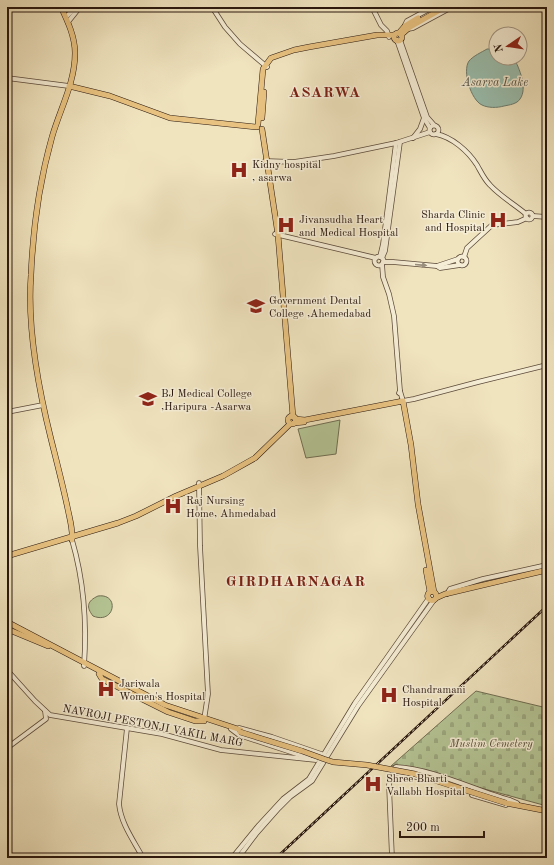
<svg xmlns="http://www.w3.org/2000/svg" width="554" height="865" font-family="'Old Standard TT',serif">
<defs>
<pattern id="cemetery-stones" width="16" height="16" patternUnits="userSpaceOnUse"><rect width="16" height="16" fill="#b5c595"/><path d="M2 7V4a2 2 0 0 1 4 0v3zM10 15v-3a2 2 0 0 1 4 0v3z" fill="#9ca87f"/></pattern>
</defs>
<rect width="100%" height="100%" fill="#f0e4bf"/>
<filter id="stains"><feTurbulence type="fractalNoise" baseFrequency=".005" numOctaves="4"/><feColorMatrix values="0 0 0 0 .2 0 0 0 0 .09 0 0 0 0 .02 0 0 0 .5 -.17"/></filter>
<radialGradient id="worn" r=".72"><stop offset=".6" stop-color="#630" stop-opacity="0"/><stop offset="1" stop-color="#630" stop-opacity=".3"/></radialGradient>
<g fill="#b5c595" stroke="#6f6e52">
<path d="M 340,420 L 336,454 L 306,458 L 298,429 Z"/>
<path d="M 98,596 C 120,593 115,625 93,616 C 86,607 87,601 98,596 Z"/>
</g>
<path fill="url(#cemetery-stones)" stroke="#6f6e52" d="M 476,691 L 547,708 L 547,806 L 396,765 L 391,766 Z"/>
<path fill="#9abfaf" stroke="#6d7c6f" d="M 487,49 L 496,49 L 496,58 L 514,58 C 519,68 528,88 520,99 C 517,104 509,105 504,106 C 497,108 488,108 482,105 C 471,100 462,71 469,61 C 473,56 482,52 487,49 Z"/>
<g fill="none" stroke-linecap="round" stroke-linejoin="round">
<g stroke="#5b4a3a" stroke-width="5.5">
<g id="minor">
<path d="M 212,7 L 225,27 L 240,44 L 267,67"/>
<path d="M 372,7 L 381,25 L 387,31 L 389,37"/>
<path d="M 66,17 L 76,7"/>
<path d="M 68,22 L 80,7"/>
<path d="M 405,25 L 407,21 L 433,7"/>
<path d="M 408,29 L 413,28 L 452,7"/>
<path d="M 397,40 L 424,118 L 430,128"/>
<path d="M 400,40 L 427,117 L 434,125"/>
<path d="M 7,78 L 69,86"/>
<circle cx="434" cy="130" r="4.5"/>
<path d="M 436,134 C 452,137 468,151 477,165 C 481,172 484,179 490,185 C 500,196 514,204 526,214"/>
<path d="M 413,138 L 420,129 L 424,118"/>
<path d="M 265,161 L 294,162 L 334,156 L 396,143 L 430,132"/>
<circle cx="529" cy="216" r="3.5"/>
<path d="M 533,216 L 547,217"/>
<path d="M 275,234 L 376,258"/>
<circle cx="462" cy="261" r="4.5"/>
<circle cx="379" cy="261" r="4.5"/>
<path d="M 380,257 L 383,244 L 396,143"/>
<path d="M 464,257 L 467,248 L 492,225 L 518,222 L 527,218"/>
<path d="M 382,258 L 385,251 L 400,142"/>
<path d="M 383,262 L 393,262 L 437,266 L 458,259"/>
<path d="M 382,264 L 383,277 L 389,294 L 394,316 L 400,391 L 399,393"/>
<path d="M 437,266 L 440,268 L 460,265"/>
<path d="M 400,391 L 403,401 L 414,399 L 478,382 L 547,365"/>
<path d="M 7,412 L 43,405"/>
<path d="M 199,483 L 200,546 L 208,694 L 204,720"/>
<path d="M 72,540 C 84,581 87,624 84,666"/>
<path d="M 447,594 L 450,589 L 483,579 L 547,565"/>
<path d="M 7,670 L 35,701 L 50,715 L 162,734 L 221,750 L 316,760"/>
<path d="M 127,728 L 119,804 C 121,824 134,841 143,858"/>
<path d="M 239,728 L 272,737 L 324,755"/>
<path d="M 231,729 L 239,735 L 309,758"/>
<path d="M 7,748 L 46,719 L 45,711"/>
<path d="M 393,770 L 396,767 C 434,769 474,790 510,800 L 517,803"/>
<path d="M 472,795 L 506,805"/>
<path d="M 232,858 L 259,825 L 283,799 L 309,779 L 355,703 L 429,598"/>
<path d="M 238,858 L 256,834 L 279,808 L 290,797 L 312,781 L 358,706 L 434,600"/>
<path d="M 392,858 L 389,785 L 391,775 L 394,773 L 422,778"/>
</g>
</g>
<g stroke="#29170e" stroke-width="6">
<g id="major">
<path d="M 61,7 C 68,22 75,37 75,53 C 75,83 60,109 52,137 C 39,183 33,228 31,275 C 27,328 38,387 51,439 C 57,463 63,486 68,510 C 70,520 73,530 72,540"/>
<path d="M 399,33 L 405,26 L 418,18"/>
<circle cx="398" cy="37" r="4"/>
<path d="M 401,35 L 410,27 L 445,7"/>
<path d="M 69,86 L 110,96 L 170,118 L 257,127"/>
<path d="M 262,118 L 264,92"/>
<path d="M 258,124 L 263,69 L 271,58 L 294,50 L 309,47 L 377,35 L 394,35"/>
<path d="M 262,129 L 278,235 L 293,417"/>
<circle cx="292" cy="420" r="4"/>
<path d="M 295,419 L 305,420 L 403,401 L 411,445 L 418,504 L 434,592"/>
<path d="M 294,423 L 304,422"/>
<path d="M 7,556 L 118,523 L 136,516 L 176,496 L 223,476 L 255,458 L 290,424"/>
<path d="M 426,570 L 430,592"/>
<circle cx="432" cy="596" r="4.5"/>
<path d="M 436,598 L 445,594 L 547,570"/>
<path d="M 7,622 L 165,705 L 241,730"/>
<path d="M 7,629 L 48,646"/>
<path d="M 99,674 L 102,679 L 168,712 L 195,721 L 204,721"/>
<path d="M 506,803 L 547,811"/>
</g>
</g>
<use href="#minor" stroke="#f5edd5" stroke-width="4"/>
<use href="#major" stroke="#e8c280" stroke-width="5"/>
<g stroke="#29170e" stroke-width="2.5">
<path id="rail" d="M 276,858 L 547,606"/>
</g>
<use href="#rail" stroke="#f5edd5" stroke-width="1" stroke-dasharray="3" stroke-linecap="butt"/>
<g stroke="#29170e" stroke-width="6" stroke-linecap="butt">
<path id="major-bridge" d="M 240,732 L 302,751 L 324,759 L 333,762 L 367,765 L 415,774 L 506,803"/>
</g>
<use href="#major-bridge" stroke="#e8c280" stroke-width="5"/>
</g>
<defs><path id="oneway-solid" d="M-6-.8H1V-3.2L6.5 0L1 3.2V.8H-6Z"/></defs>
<use fill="#998d7b" href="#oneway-solid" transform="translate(421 265) rotate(5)"/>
<defs>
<g id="hospital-bare" transform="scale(1.38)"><path d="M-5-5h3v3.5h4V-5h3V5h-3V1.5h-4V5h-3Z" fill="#8f2418" stroke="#f5edd5" stroke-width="2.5" paint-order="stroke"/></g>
<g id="university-bare" transform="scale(1.38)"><path d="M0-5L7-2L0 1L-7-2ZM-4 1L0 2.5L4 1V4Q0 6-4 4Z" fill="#8f2418" stroke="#f5edd5" stroke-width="2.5" paint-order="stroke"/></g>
</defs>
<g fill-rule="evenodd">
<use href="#hospital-bare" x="239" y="170"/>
<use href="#hospital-bare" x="498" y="220"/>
<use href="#hospital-bare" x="286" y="225"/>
<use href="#university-bare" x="256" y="306"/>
<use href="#university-bare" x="148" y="399"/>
<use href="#hospital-bare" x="173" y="506"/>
<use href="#hospital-bare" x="106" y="689"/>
<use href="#hospital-bare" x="389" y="695"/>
<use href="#hospital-bare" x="373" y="784"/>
</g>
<g text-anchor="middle" stroke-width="3" stroke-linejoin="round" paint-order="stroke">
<g font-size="11" fill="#29170e" stroke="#f5edd5" text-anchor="start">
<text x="252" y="168">Kidny hospital<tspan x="252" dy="13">, asarwa</tspan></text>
<text x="485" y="218" text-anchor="end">Sharda Clinic<tspan x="485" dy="13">and Hospital</tspan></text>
<text x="299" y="223">Jivansudha Heart<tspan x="299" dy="13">and Medical Hospital</tspan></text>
<text x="269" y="304">Government Dental<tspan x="269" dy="13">College ,Ahemedabad</tspan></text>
<text x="161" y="397">BJ Medical College<tspan x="161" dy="13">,Haripura -Asarwa</tspan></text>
<text x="186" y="504">Raj Nursing<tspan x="186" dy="13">Home, Ahmedabad</tspan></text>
<text x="119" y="687">Jariwala<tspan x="119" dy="13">Women's Hospital</tspan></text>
<text x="402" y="693">Chandramani<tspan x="402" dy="13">Hospital</tspan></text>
<text x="386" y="782">Shree Bharti<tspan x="386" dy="13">Vallabh Hospital</tspan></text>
</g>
<g font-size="11" fill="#29170e" stroke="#f5edd5">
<text transform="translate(153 725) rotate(11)" y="4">NAVROJI PESTONJI VAKIL MARG</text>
</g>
<g font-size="11" font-style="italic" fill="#534b36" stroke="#f5edd5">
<text x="491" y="747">Muslim Cemetery</text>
</g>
<g font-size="12" font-style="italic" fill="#515246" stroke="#f5edd5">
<text x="495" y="86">Asarva Lake</text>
</g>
<g font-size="15" font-weight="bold" letter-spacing="1" fill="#7a1f14" stroke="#f5edd5">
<text x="325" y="97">ASARWA</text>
<text x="296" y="586">GIRDHARNAGAR</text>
</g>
</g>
<rect width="554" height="865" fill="none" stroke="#f0e4bf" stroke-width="24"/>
<rect x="8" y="8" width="538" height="849" fill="none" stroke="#29170e" stroke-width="2"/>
<rect x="12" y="12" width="530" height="841" fill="none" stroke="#29170e"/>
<g transform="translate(508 46) rotate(257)"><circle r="19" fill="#f5edd5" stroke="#a39785"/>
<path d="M0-3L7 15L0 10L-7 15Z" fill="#8f2418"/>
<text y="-6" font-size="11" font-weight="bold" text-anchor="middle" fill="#29170e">N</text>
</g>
<path d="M400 831v6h84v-6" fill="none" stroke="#29170e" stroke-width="2"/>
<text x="406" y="831" font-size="12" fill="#29170e" stroke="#f5edd5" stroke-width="3" paint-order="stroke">200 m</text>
<rect width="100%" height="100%" filter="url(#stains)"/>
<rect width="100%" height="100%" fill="url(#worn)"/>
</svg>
